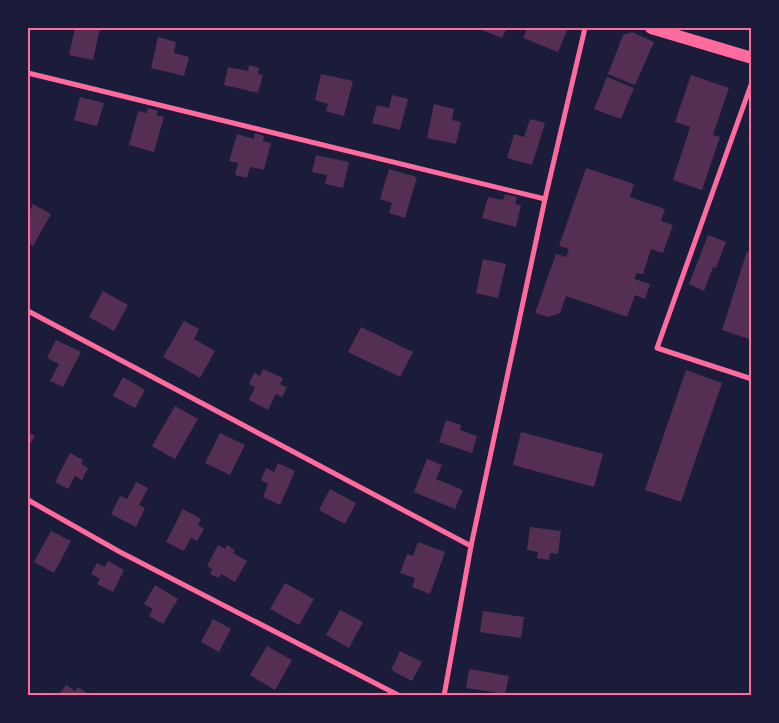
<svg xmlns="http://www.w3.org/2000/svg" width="779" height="723" font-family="'Playfair Display',serif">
<rect width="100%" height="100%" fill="#1b1b3a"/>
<g fill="#542f53">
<path d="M 75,28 L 100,28 L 93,60 L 69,55 Z"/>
<path d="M 477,28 L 507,28 L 502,38 Z"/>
<path d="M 527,28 L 568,28 L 558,52 L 523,38 Z"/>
<path d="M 632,32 L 654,42 L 635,85 L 608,74 L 623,35 Z"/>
<path d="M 158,37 L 176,42 L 174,53 L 189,57 L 184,76 L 151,68 Z"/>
<path d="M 249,65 L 259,68 L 258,74 L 263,75 L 258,93 L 224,85 L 228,67 L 248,71 Z"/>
<path d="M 321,74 L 353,81 L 344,116 L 326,111 L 328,104 L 315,100 Z"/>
<path d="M 691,75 L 729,88 L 713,135 L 720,137 L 702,190 L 673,180 L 690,127 L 675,122 Z"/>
<path d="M 607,77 L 634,88 L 621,119 L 594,109 Z"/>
<path d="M 392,95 L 408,99 L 400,130 L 372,123 L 377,105 L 389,108 Z"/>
<path d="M 80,97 L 104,103 L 97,126 L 74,120 Z"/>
<path d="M 434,104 L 454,109 L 452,120 L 461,122 L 456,144 L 427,138 Z"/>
<path d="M 148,108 L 158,111 L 156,115 L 164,117 L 154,152 L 129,145 L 138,111 L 147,113 Z"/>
<path d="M 530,119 L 545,123 L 532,165 L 507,158 L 514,134 L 524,137 Z"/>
<path d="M 255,133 L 264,136 L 263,141 L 271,143 L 264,170 L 250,167 L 247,178 L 235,175 L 238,163 L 229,161 L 237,134 L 254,139 Z"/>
<path d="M 316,155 L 349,162 L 343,188 L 325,184 L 327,175 L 312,172 Z"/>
<path d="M 586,168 L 634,184 L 630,197 L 665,209 L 661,221 L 673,225 L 663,253 L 651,249 L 643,274 L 637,273 L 634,279 L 650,284 L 645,299 L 635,295 L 627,317 L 566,296 L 560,313 L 549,317 L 535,313 L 556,254 L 566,257 L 569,249 L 559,246 Z"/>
<path d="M 389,169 L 417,177 L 405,218 L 389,213 L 392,203 L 380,199 Z"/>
<path d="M 505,194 L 517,197 L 515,204 L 521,205 L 516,227 L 482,218 L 488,197 L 503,200 Z"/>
<path d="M 33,204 L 51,214 L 33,246 L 28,243 L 28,214 Z"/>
<path d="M 708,235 L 726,242 L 716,268 L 713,267 L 704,291 L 689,284 Z"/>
<path d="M 747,251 L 752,253 L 752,340 L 722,330 Z"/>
<path d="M 483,259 L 506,264 L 498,298 L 476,293 Z"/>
<path d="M 103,291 L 128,305 L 114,331 L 89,317 Z"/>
<path d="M 184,321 L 199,329 L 194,339 L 215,351 L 200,378 L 163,357 Z"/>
<path d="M 361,327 L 413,352 L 400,377 L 348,352 Z"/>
<path d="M 56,340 L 81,352 L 63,387 L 50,381 L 59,364 L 47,358 Z"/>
<path d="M 263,369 L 283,378 L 280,384 L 287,387 L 282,397 L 276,394 L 268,410 L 249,400 L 255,387 L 249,384 L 254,373 L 260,376 Z"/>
<path d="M 686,370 L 722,383 L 681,502 L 645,490 Z"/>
<path d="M 123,377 L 145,390 L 135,408 L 113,396 Z"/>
<path d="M 175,406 L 198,419 L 175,459 L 152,446 Z"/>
<path d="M 446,420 L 461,425 L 460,430 L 477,436 L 472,453 L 439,442 Z"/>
<path d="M 28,432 L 35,436 L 29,446 L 28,445 Z"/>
<path d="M 521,432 L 603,454 L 594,487 L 513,465 Z"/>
<path d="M 220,433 L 245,445 L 230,475 L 205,463 Z"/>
<path d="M 70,453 L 83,460 L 81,464 L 88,468 L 82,480 L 75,476 L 68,489 L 55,482 Z"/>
<path d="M 427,459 L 442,465 L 436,479 L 463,490 L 455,509 L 414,492 Z"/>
<path d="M 278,463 L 295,471 L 280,505 L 263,497 L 268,484 L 261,480 L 266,468 L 274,472 Z"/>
<path d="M 136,482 L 148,488 L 139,505 L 145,508 L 136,527 L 111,514 L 120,496 L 127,499 Z"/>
<path d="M 330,489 L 356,503 L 345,524 L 319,510 Z"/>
<path d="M 183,509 L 201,519 L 198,525 L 204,529 L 197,541 L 191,538 L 184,551 L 166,542 Z"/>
<path d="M 530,527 L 561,531 L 558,554 L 550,553 L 549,560 L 537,558 L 538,552 L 527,550 Z"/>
<path d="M 51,531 L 71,541 L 54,573 L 34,562 Z"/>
<path d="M 418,542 L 445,552 L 430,594 L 412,587 L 415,578 L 400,573 L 407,554 L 413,556 Z"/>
<path d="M 218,545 L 225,549 L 227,545 L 235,550 L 233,553 L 247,561 L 235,582 L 221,574 L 219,578 L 210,574 L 212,569 L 207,566 Z"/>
<path d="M 108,561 L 124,570 L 113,592 L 97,584 L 100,579 L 91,574 L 97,563 L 105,567 Z"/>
<path d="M 285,583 L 314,599 L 299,625 L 270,609 Z"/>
<path d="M 155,585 L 178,599 L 163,624 L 149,616 L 153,609 L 144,604 Z"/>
<path d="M 340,610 L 363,622 L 349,648 L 326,635 Z"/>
<path d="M 483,611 L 524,617 L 521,638 L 480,632 Z"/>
<path d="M 213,619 L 231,629 L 219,652 L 201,642 Z"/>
<path d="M 267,646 L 292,660 L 275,690 L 250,675 Z"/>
<path d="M 400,651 L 422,662 L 412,681 L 391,670 Z"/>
<path d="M 469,669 L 509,676 L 505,694 L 466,688 Z"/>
<path d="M 66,685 L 75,691 L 78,687 L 88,694 L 87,696 L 58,696 Z"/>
</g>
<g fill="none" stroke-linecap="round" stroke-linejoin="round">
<g stroke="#ff6b9d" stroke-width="5">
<path d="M 28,73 L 545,199"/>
<path d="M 752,82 L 657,348 L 752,379"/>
<path d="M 28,311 L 471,546"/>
<path d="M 28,500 L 120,552 L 400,696"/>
<path d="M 444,696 L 471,546 L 545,199 L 585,28"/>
</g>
<path stroke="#ff6b9d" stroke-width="12" d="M 651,28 L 752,58"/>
</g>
<rect width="779" height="723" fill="none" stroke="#1b1b3a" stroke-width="58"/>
<rect x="29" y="29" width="721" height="665" fill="none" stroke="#ff6b9d" stroke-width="2"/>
</svg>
